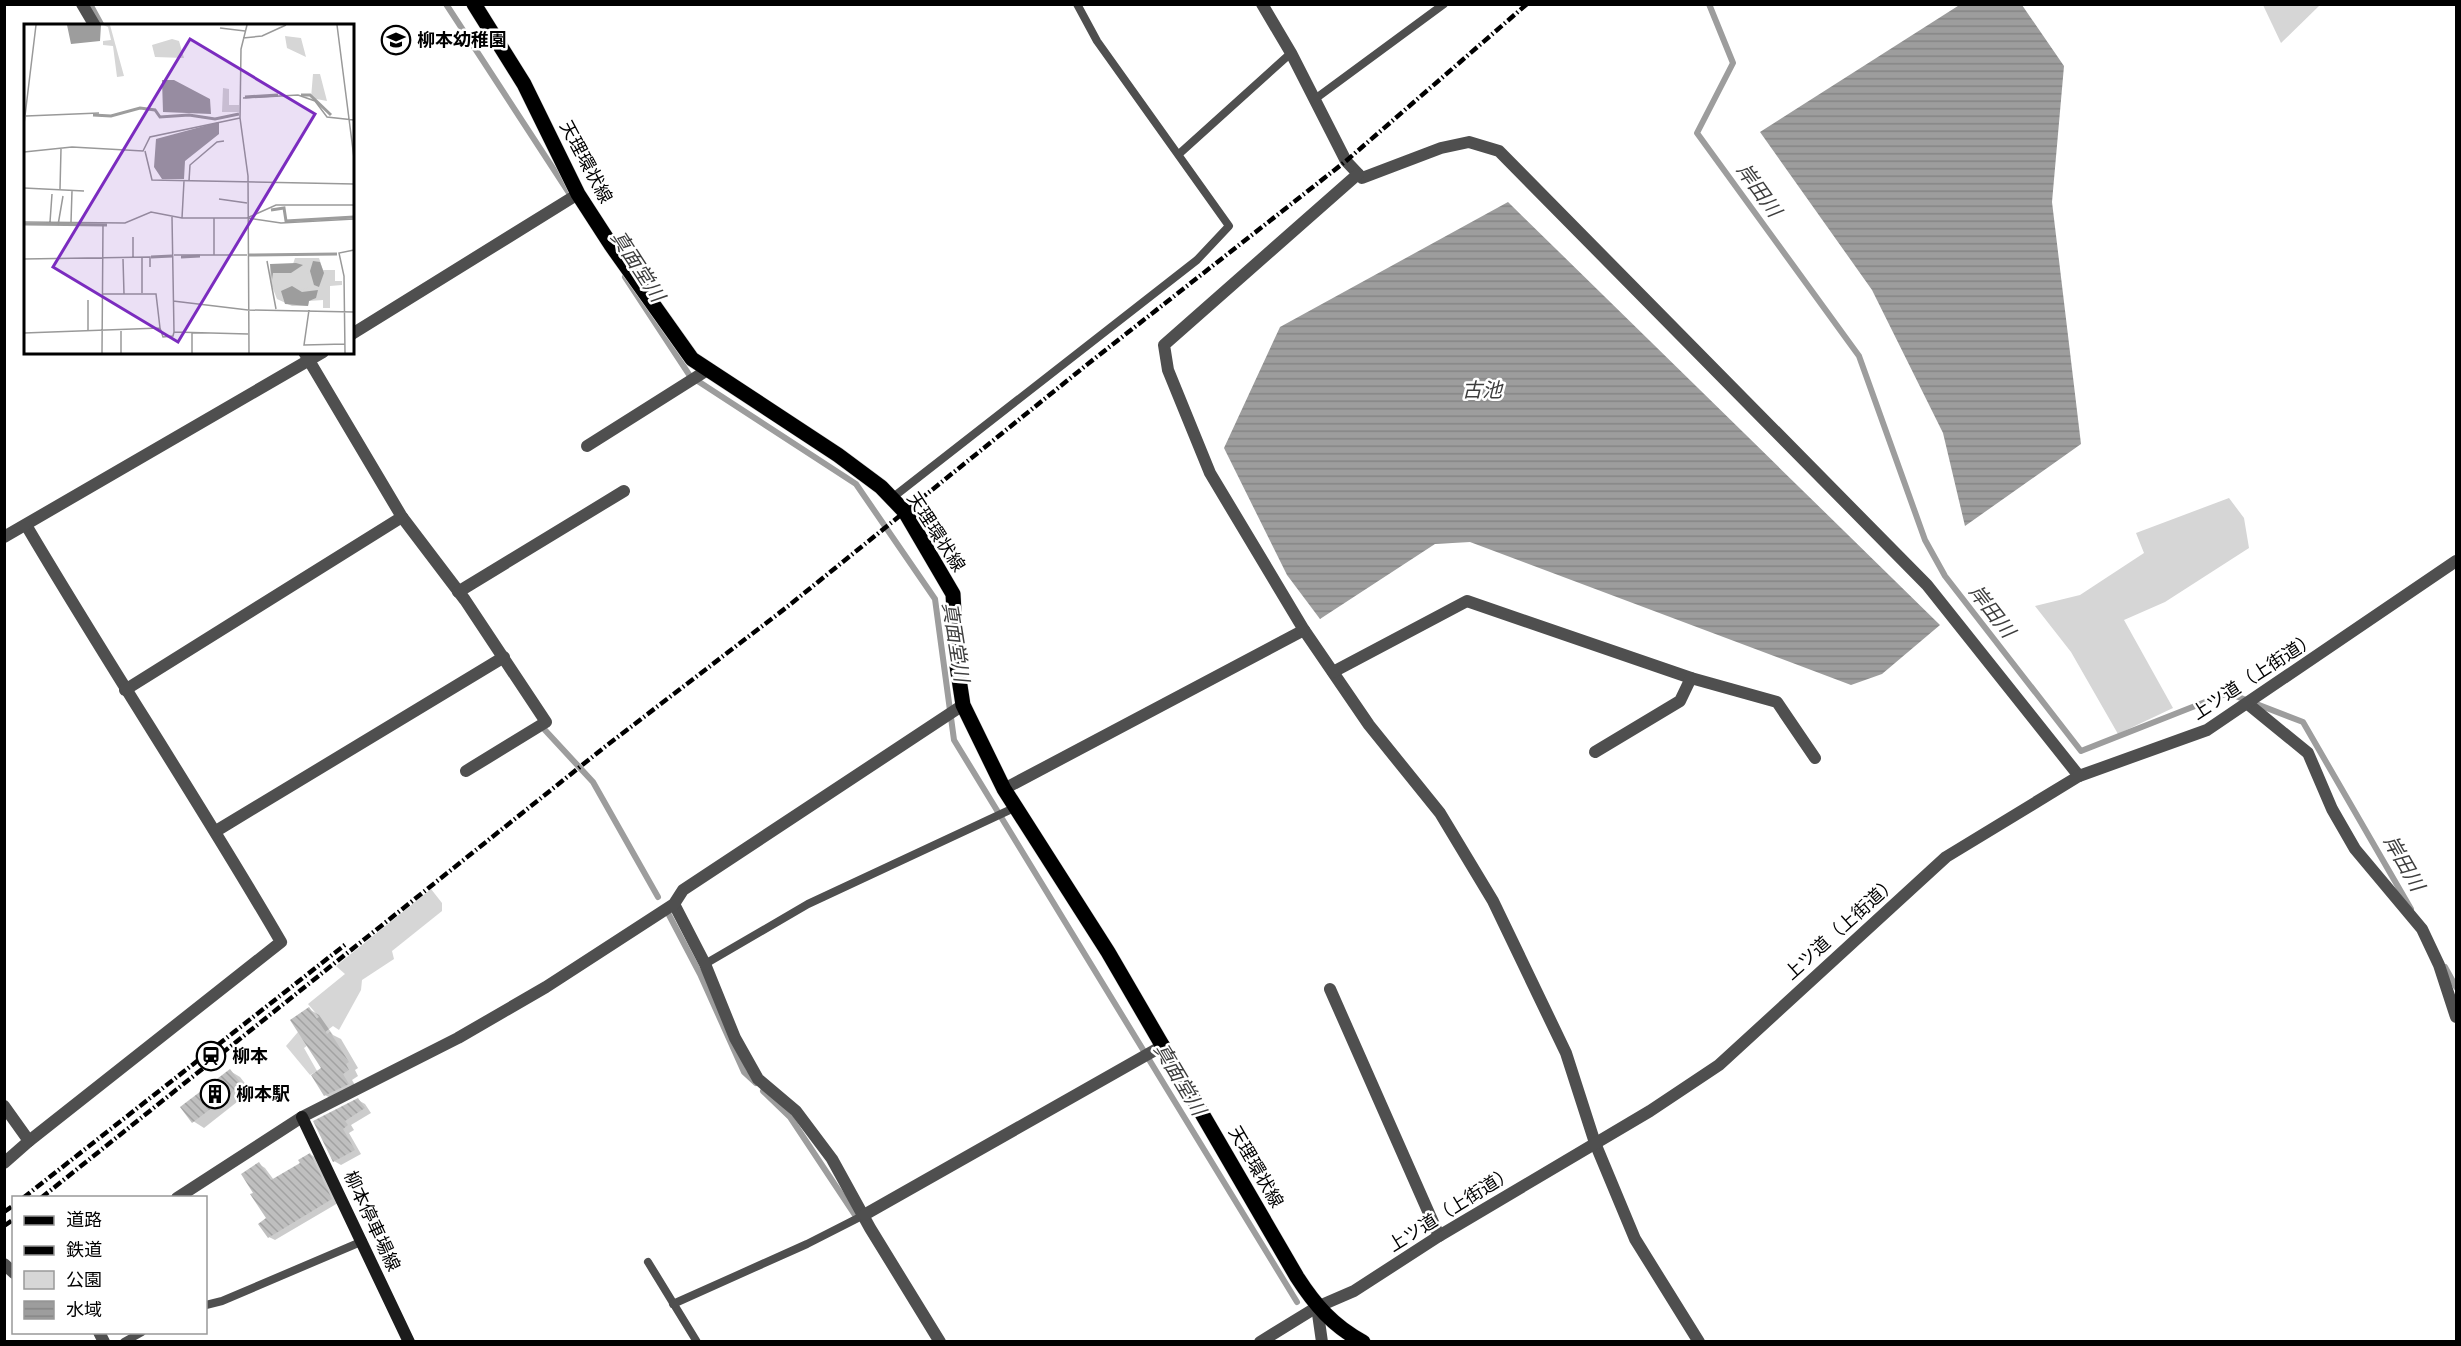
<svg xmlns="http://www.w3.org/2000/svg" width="2461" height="1346" font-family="Helvetica,'Noto Sans JP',sans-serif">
<defs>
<pattern id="water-rules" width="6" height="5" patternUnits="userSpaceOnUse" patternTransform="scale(1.5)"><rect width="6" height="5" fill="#9d9d9d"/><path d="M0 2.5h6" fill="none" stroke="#858585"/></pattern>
<pattern id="building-back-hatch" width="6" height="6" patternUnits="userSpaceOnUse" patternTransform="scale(1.5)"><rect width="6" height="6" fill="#bfbfbf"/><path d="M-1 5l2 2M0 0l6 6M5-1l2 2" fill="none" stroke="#a2a2a2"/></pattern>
</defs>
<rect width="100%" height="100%" fill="#fff"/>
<g fill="#d6d6d6">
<path d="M 2263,5 L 2320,5 L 2281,43 Z"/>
<path d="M 2229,498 L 2244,518 L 2249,548 L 2165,602 L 2124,620 L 2173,708 L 2118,734 L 2071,652 L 2035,606 L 2080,595 L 2144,553 L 2136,533 Z"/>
<path d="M 431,889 L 442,903 L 442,911 L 392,951 L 394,959 L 362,980 L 361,990 L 339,1030 L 333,1026 L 304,1048 L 325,1085 L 317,1071 L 310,1075 L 286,1046 L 298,1032 L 319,1017 L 308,1004 L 345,974 L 336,966 Z"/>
</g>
<g fill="url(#water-rules)">
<path d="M 1961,4 L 2022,5 L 2064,66 L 2052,202 L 2081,444 L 1965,526 L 1943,433 L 1872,290 L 1760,132 Z"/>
<path d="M 1508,202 L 1940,625 L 1882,674 L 1851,685 L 1470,542 L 1435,544 L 1320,619 L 1287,575 L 1224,448 L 1280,327 Z"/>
</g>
<g fill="#0003">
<path d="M 309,1009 L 319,1015 L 333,1035 L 341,1039 L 358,1068 L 355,1070 L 358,1076 L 352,1080 L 358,1090 L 336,1101 L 325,1095 L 313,1076 L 323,1069 Z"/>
<path d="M 230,1071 L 240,1077 L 251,1091 L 204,1128 L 193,1121 Z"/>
<path d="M 358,1100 L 365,1104 L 371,1113 L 351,1125 L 354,1130 L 349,1133 L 361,1154 L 341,1165 L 334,1161 L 315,1121 Z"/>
<path d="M 310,1154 L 316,1158 L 338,1203 L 275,1240 L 269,1237 L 268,1219 L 255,1193 L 259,1164 L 265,1168 L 274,1180 L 302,1164 Z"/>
</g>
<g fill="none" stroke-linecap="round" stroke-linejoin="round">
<g stroke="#9d9d9d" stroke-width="6">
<path d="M 90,4 L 102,26"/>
<path d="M 446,4 L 573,199"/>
<path d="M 1709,4 L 1733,63 L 1697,133 L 1859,356 L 1925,540 L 1945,576 L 2081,751 L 2228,693 L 2303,722 L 2411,909"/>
<path d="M 625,277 L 690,376 L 856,484 L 935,599 L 954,740 L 1297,1302"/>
<path d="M 544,729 L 593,782 L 658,897"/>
<path d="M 669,915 L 700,974 L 744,1072 L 756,1083"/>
<path d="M 2445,967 L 2456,987"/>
<path d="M 763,1091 L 790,1117 L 855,1215"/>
</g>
</g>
<g fill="url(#building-back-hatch)">
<path d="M 309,1007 L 327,1034 L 330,1032 L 349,1062 L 346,1064 L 349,1070 L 343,1074 L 349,1084 L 324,1096 L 311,1075 L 321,1068 L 290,1020 Z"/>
<path d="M 230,1069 L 242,1085 L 192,1123 L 180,1107 Z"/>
<path d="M 358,1098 L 365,1108 L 345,1121 L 348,1125 L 343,1129 L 355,1150 L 333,1162 L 313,1121 Z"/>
<path d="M 310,1153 L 332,1199 L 268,1238 L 258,1224 L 266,1218 L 250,1194 L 253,1193 L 241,1174 L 259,1162 L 271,1180 L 300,1163 L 298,1160 Z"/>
</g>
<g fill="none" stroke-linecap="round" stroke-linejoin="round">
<g stroke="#dbdbdb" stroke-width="16">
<path id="primary" d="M 474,4 L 524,84 L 578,194 L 611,245 L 692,359 L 838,455 L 881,487 L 905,512 L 953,594 L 957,666 L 963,705 L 1004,789 L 1108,952 L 1297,1277 C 1315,1305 1333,1326 1363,1342"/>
</g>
<g stroke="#4f4f4f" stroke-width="8">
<path d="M 1315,99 L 1444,4"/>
<path d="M 1179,154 L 1291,53"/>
<path d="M 892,498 L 1197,260 L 1229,226 L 1097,41 L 1077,4"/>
<path d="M 705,964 L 808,904 L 1016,807"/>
<path d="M 648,1262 L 697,1342"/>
<path d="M 673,1304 L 807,1244 L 864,1215"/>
<path d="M 206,1305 L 222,1301 L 363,1241"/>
<path d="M 124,1342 L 142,1332"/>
</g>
<g stroke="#4f4f4f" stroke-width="12">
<path d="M 82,4 L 95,26"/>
<path d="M 1262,4 L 1291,53 L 1346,161 L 1362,178 L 1441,148 L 1469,142 L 1499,151 L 1927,585 L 2079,776"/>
<path d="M 1358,174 L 1164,345 L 1168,370 L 1210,473 L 1304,630 L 1369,725 L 1440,813 L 1493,901 L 1566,1053 L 1595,1143 L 1635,1239 L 1699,1342"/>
<path d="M 352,334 L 578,194"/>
<path d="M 304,352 L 402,517 L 465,600 L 546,722 L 466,771"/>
<path d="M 587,446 L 709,369"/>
<path d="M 26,525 C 109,666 199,801 281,942 L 29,1141"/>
<path d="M 4,537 L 323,352"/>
<path d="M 458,592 L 624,491"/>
<path d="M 1333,672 L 1467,601 L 1691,678 L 1777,702 L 1815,758"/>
<path d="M 125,690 L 402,517"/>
<path d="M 2248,704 L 2308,753 L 2332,809 L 2355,849 L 2422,929 L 2439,965 L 2456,1017"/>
<path d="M 1595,752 L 1680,701 L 1691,678"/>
<path d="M 1004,789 L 1304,630"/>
<path d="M 216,831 L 504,657"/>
<path d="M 674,904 L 705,964 L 735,1038 L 758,1079 L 796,1111 L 832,1159 L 870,1228 L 940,1342"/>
<path d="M 1330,989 L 1439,1236"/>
<path d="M 4,1106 L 29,1141 L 4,1163"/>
<path d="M 177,1198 L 302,1117 L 458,1038 L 546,987 L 674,904 L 683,890 L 963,705"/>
<path d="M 864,1215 L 1164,1045"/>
<path d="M 4,1264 L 14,1273"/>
<path d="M 1317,1307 L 1322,1342"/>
<path d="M 99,1332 L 104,1342"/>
<path d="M 1260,1342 L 1317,1307 L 1354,1291 L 1439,1236 L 1650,1111 L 1719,1065 L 1946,857 L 2079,776 L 2207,730 L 2456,561"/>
</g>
<path stroke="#1c1c1c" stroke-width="12" d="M 302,1117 L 409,1342"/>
<use href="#primary" stroke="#000" stroke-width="15"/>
<g stroke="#000" stroke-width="4.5" stroke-dasharray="9 3 1.5 3" stroke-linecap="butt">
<path d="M 23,1198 L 346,944"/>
<path d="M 41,1198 L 606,746 L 787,607 L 1089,363 L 1346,161 L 1527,4"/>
<path d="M 4,1212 L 14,1205"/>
<path d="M 4,1226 L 14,1219"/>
</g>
</g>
<defs>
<g id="school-ring" transform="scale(1.5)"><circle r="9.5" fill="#fff" stroke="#000" stroke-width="1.5"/><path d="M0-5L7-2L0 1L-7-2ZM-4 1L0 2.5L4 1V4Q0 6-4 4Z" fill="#000"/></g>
<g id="station-ring" transform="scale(1.5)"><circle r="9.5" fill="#fff" stroke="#000" stroke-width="1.5"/><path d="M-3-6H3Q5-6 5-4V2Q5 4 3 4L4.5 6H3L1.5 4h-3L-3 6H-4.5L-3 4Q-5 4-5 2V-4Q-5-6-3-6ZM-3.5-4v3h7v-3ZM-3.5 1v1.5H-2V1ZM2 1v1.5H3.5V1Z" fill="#000"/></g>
<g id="building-ring" transform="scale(1.5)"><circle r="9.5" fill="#fff" stroke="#000" stroke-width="1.5"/><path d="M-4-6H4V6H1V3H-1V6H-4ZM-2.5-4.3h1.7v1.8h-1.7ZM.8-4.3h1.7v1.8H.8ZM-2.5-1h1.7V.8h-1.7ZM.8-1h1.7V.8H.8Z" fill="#000"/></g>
</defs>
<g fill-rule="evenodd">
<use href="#school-ring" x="396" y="40"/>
<use href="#station-ring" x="211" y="1056"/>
<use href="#building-ring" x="215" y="1094"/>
</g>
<g text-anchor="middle" stroke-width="5" stroke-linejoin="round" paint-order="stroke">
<g font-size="18" font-weight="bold" fill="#000" stroke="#fff" text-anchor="start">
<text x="417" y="46">柳本幼稚園</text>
<text x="232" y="1062">柳本</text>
<text x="236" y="1100">柳本駅</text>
</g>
<g font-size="18" fill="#000" stroke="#fff">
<text transform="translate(586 162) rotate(62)" y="6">天理環状線</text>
<text transform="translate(936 532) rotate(57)" y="6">天理環状線</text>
<text transform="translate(2254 676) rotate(-33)" y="6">上ツ道（上街道）</text>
<text transform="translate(1841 928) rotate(-42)" y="6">上ツ道（上街道）</text>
<text transform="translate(1256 1167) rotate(60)" y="6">天理環状線</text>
<text transform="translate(1451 1209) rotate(-32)" y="6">上ツ道（上街道）</text>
<text transform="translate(372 1221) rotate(65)" y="6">柳本停車場線</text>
</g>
<g font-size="20" font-style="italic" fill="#3e3e3e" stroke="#fff">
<text transform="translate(1759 190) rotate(54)" y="7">岸田川</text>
<text transform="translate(638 266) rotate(57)" y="7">真面堂川</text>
<text x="1482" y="397">古池</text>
<text transform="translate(1992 611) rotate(52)" y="7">岸田川</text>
<text transform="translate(956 642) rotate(81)" y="7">真面堂川</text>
<text transform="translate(2404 863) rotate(60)" y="7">岸田川</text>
<text transform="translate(1180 1079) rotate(59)" y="7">真面堂川</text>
</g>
</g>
<g transform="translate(24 24)">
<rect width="330" height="330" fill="#fff"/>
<path d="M 79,1 L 86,1 L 100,52 L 93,53 L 89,22 L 79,21 L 79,17 L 87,16 L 84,3 ZM 261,12 L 277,14 L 282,33 L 263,24 ZM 148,15 L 155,17 L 160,34 L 131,33 L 128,21 ZM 199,64 L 205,65 L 205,81 L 215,81 L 215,88 L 198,88 ZM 271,234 L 295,234 L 299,246 L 311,246 L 311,257 L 318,257 L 318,261 L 306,262 L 306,284 L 299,284 L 299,276 L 285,277 L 284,282 L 268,282 L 253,275 L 246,257 L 246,240 L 269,240 Z" fill="#d6d6d6"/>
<path d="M 289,50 L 296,50 L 303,77 L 287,74 ZM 280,247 L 289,253 L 286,263 L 277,266 L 265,261 L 253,266 L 254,256 L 267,256 Z" fill="#d6d6d6"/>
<path d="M 43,1 L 77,1 L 76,17 L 47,20 ZM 138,56 L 150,56 L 186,75 L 187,90 L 139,88 ZM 195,98 L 195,110 L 161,137 L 160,155 L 138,155 L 130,143 L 132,115 ZM 289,237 L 296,238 L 300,249 L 295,263 L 290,261 L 286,247 ZM 272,239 L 279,241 L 267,249 L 249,249 L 248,256 L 246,240 ZM 268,262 L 278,268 L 294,266 L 292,274 L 285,277 L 284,282 L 261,280 L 257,267 Z" fill="#9d9d9d"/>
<path fill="none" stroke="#9d9d9d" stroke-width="3" d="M 277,71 L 286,71 L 307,91M 221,73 L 254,71M 69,91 L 87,92 L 116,84 L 131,86 L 136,93 L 165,91 L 191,95 L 215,90M 247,186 L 260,184 L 262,197 L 330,193M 1,200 L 83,201M 225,231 L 313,230M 127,233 L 148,232M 157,233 L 176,232"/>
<path fill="none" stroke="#999" stroke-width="1.5" d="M 223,1 L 217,25 L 216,94 L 224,152 L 225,329M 313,1 L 330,134M 196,4 L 221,7M 219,14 L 238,12 L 262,1M 219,74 L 274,71 L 291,77 L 303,93 L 330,96M 2,92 L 75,89M 0,100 L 12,1M 121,127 L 128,156 L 330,160M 0,128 L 48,123 L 119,127 L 126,113 L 216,94M 165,157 L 166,141 L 193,118 L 200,117M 0,164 L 60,167M 36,165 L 37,125M 195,175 L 223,179M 148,193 L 150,308M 158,194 L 160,157M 223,194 L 257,199 L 330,195M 0,198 L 101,199 L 127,188 L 158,194 L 223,194 L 252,181 L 330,181M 26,198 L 28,170M 47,198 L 48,167M 34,201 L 39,172M 109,213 L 109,234M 150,231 L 223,231M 190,231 L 190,194M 118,233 L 118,269M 0,235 L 126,233 L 126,243M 99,235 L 100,270M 243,237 L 252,285M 79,270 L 132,270 L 136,304M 64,276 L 64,307M 149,277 L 224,286 L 330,288M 285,286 L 280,321 L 321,320M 168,308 L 168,329M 0,309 L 136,304 L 139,313 L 149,312 L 150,308 L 224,310M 78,329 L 79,200M 97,329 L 97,307M 321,329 L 320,252 L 315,229 L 330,226"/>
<path fill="#7b2cbf" fill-opacity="0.15" stroke="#7b2cbf" stroke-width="3" d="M 166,15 L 291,90 L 154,318 L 29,243 Z"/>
<rect width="330" height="330" fill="none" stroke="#000" stroke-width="3"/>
</g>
<rect width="2461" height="1346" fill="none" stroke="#000000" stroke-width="12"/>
<rect x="12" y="1196" width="195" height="138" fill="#ffffff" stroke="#999999" stroke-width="1.5"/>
<rect x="24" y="1216" width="30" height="9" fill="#000000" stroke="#999999" stroke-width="1.5"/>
<text x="66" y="1226" font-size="18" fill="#000000">道路</text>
<rect x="24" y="1246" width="30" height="9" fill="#000000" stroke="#999999" stroke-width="1.5"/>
<text x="66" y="1256" font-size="18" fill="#000000">鉄道</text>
<rect x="24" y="1271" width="30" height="18" fill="#d6d6d6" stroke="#999999" stroke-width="1.5"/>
<text x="66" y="1286" font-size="18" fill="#000000">公園</text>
<rect x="24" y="1301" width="30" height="18" fill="url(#water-rules)" stroke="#999999" stroke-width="1.5"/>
<text x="66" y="1316" font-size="18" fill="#000000">水域</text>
</svg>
